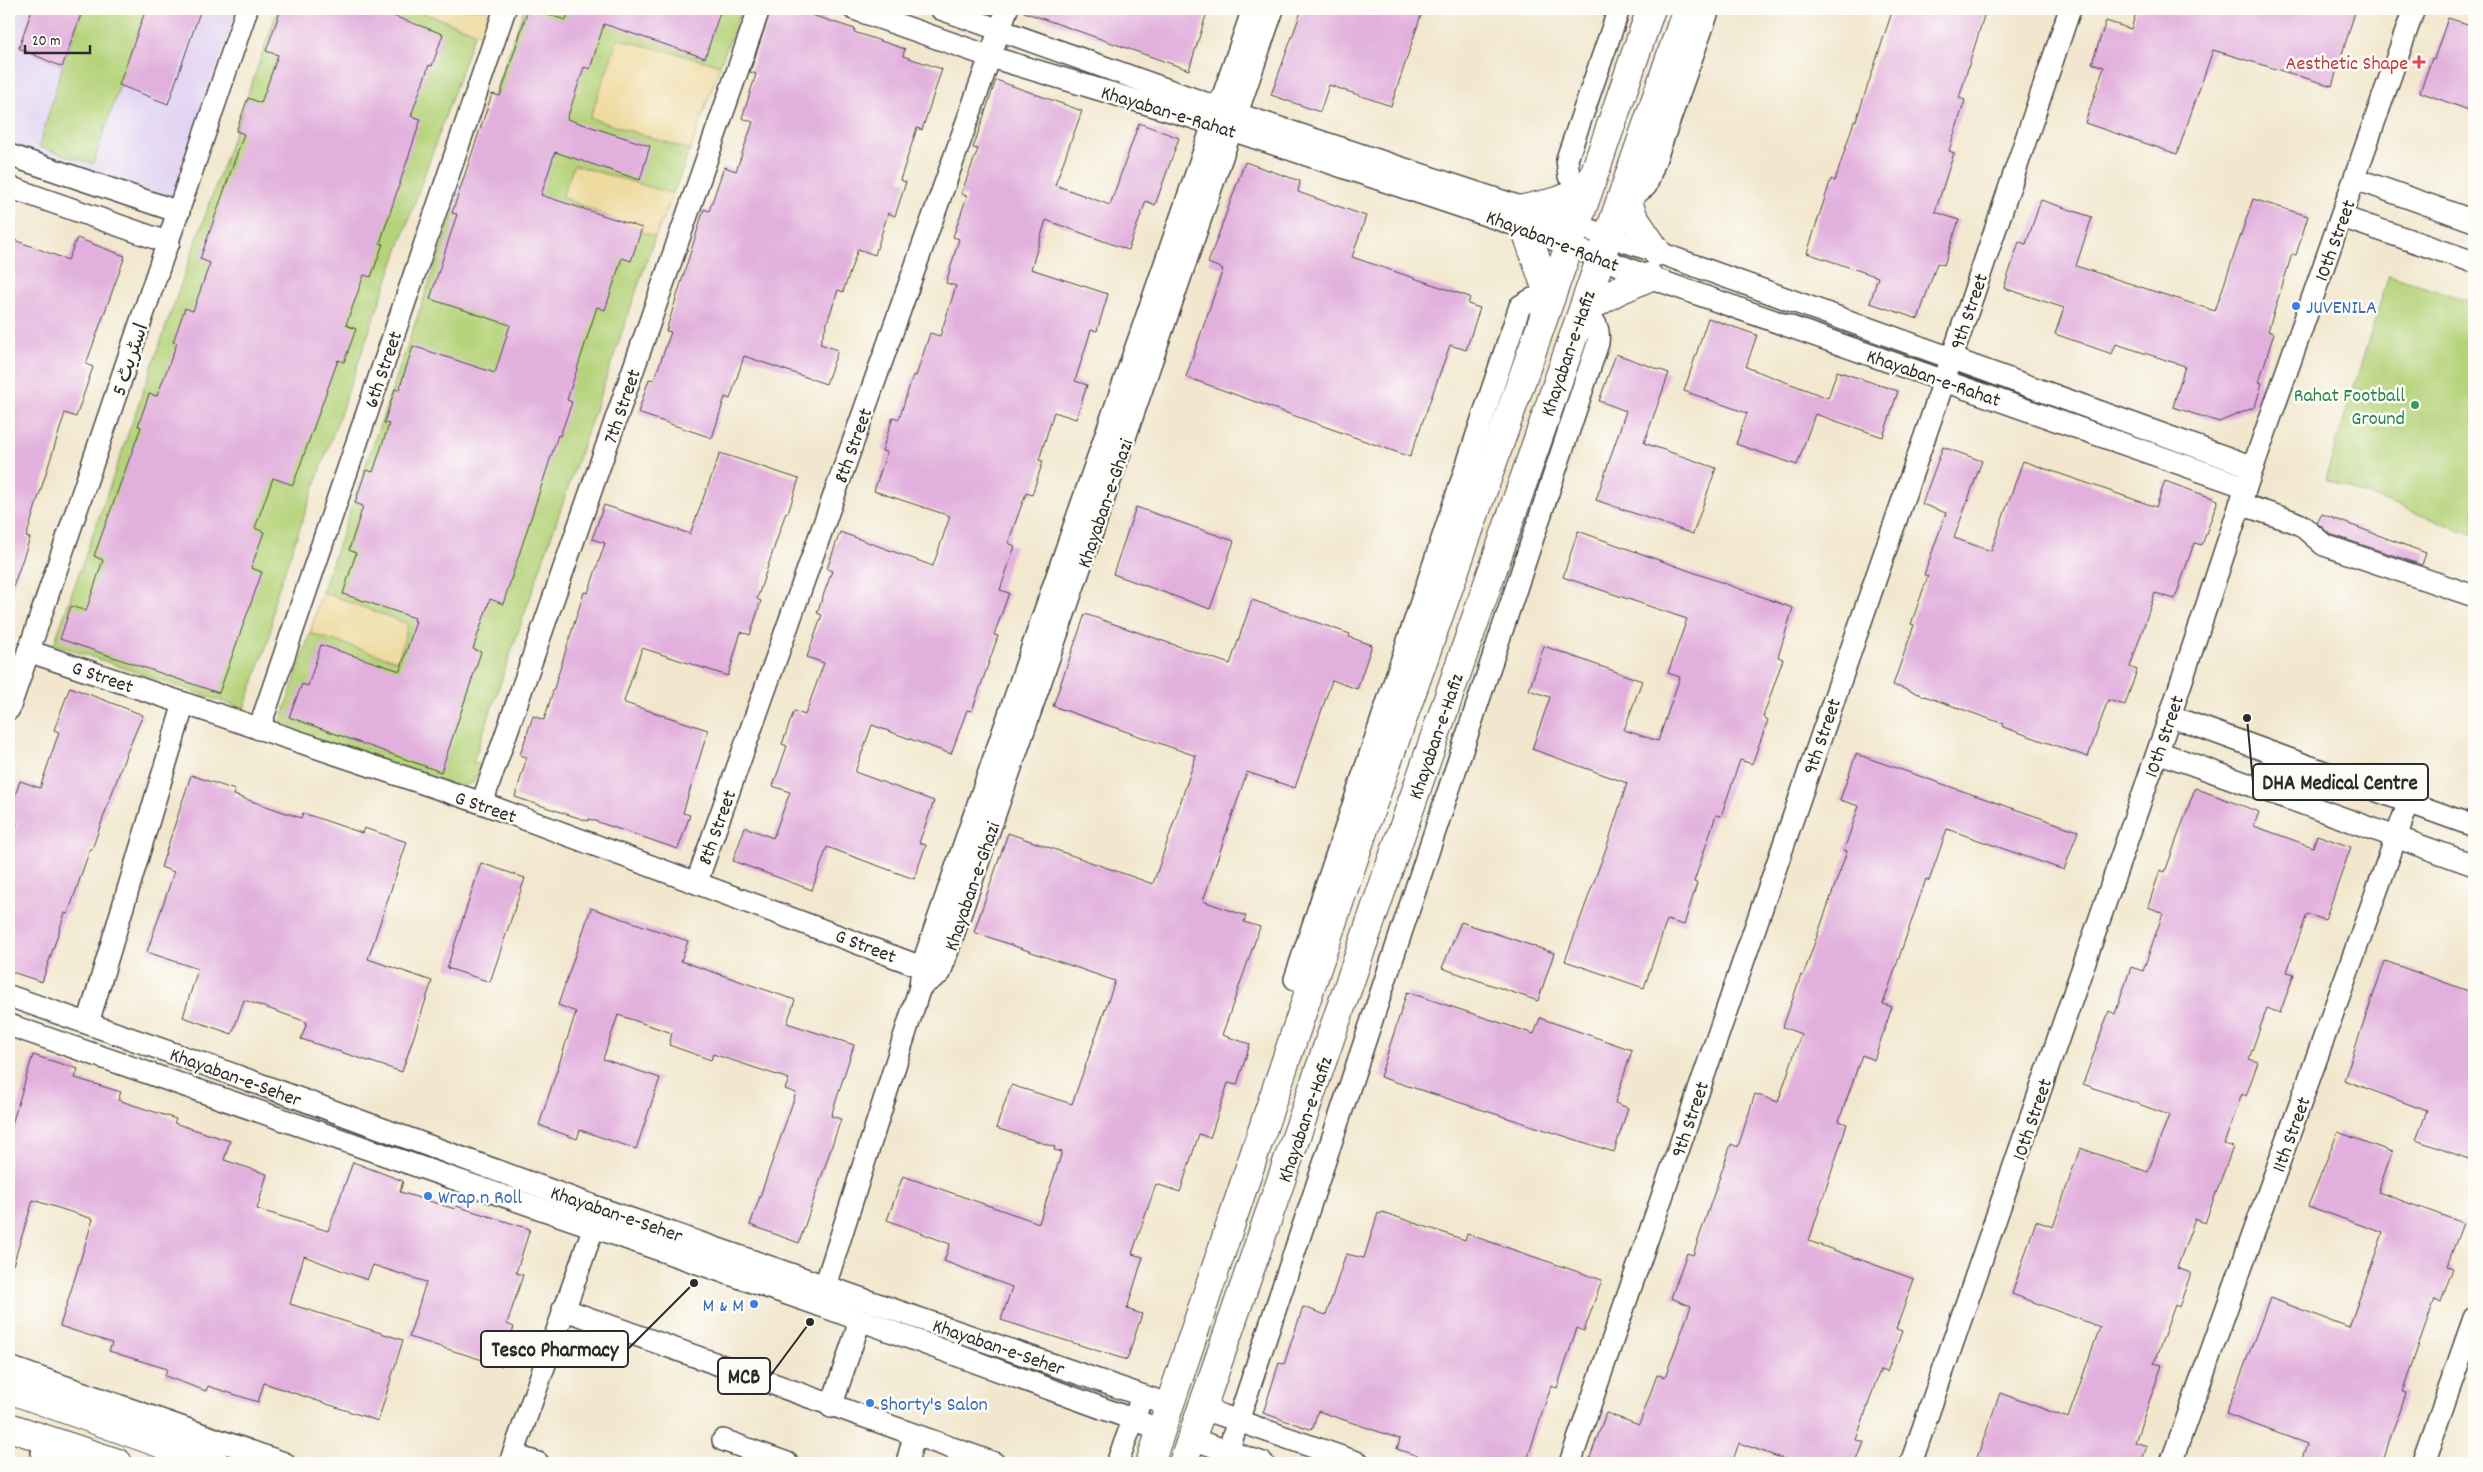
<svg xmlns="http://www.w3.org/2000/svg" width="2483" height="1472" font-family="Dekko,'Playpen Sans Arabic',sans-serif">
<rect width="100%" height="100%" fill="#fdfcf7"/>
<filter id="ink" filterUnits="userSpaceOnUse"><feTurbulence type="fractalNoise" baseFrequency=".02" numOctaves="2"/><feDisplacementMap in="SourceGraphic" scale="10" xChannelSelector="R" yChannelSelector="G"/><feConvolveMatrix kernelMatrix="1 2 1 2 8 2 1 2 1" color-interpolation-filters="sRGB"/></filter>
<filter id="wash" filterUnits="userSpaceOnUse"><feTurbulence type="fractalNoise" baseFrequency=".0096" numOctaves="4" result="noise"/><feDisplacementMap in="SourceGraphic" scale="20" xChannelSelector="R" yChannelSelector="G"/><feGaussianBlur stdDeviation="1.12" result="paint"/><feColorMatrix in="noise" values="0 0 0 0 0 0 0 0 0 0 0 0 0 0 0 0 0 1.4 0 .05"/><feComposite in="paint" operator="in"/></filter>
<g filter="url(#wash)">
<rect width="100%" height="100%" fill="#f2e7ce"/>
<path fill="#e2d4f3" d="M 9,9 L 237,9 L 171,199 L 9,143 Z"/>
<g fill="#b5d37a" stroke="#707f52">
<path d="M 83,9 L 146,9 L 93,164 L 39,147 L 62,67 Z"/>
<path d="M 278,9 L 412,9 L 475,32 L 274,601 L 270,636 L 244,709 L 54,644 Z"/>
<path d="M 524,9 L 742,9 L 720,65 L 618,40 L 590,118 L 690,150 L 673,194 L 574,165 L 563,197 L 655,237 L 473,762 L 482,765 L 473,783 L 456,787 L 279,727 L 310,633 L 398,660 L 408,624 L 322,592 Z"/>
<path d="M 2389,275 L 2474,303 L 2474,535 L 2325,479 Z"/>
</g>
<g fill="#eeda9e" stroke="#8c8264">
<path d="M 412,9 L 493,9 L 484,35 Z"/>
<path d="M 618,39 L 720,65 L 690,150 L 590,118 Z"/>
<path d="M 574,165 L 673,194 L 655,237 L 562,197 Z"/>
<path d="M 322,592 L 408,624 L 398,661 L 310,633 Z"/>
</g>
<g id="blocks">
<g fill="#e2b0dd">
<path d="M 32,9 L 83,9 L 62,67 L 19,48 Z"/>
<path d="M 146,9 L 201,9 L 168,104 L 119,85 Z"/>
<path d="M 281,9 L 374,9 L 443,34 L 432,66 L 429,65 L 411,116 L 421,119 L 380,243 L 383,244 L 371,277 L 364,275 L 346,325 L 356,329 L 344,362 L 338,360 L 293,485 L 273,478 L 255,528 L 264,532 L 251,568 L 262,572 L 219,693 L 60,639 L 71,606 L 86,611 L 103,560 L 94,556 L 141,427 L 138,426 L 149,394 L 157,396 L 177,343 L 173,342 L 185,308 L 193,311 L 210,263 L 200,259 L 244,134 L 236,131 L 248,98 L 261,103 L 278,55 L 266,51 Z"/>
<path d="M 528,9 L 566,20 L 569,9 L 721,9 L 705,58 L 604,24 L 590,69 L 584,67 L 567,119 L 650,146 L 640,180 L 555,152 L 541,195 L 642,228 L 631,261 L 622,258 L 605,310 L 597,307 L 567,400 L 572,402 L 560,436 L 558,435 L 503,604 L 490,599 L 473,649 L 481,652 L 441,772 L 289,717 L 302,684 L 308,686 L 321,645 L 400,671 L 416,621 L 414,621 L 415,618 L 343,594 L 356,553 L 349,550 L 363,506 L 355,503 L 366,470 L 373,472 L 389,424 L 384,423 L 395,389 L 399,390 L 413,346 L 495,373 L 510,325 L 430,299 L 457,214 L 452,213 L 464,177 L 492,94 L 500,96 Z"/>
<path d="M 771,9 L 804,9 L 813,12 L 812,15 L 855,29 L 854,32 L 905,49 L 903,56 L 942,69 L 922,130 L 917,128 L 900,180 L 906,182 L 895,216 L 888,213 L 875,255 L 858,249 L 843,292 L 838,290 L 820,344 L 838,350 L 826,384 L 744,356 L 730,399 L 725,397 L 712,438 L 638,413 L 649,379 L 654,380 L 671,332 L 666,331 L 704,209 L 709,211 L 724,167 L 736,171 L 753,122 L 742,118 L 756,74 L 750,72 Z"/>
<path d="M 1024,9 L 1208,9 L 1189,70 L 1024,12 Z"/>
<path d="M 1302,9 L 1423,9 L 1391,106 L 1329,85 L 1320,112 L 1271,95 Z"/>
<path d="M 1893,9 L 1986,9 L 1959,98 L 1965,100 L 1949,151 L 1954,153 L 1935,212 L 1959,220 L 1944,265 L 1937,263 L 1918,319 L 1870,303 L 1878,277 L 1807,253 L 1831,179 L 1835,181 L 1854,121 L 1856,121 Z"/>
<path d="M 2137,9 L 2356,9 L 2332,86 L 2213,50 L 2177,154 L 2085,123 L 2104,67 L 2092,63 L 2106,21 L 2131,29 Z"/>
<path d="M 2448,18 L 2474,26 L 2474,112 L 2420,92 L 2432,58 L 2434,59 Z"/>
<path d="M 996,80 L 1082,111 L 1055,185 L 1110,205 L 1139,123 L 1179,138 L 1155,205 L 1146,201 L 1128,250 L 1046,220 L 1031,269 L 1108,294 L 1097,331 L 1091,330 L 1075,381 L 1087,385 L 1076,419 L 1054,412 L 1039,460 L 1043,461 L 1032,495 L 1026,493 L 1008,543 L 1015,546 L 1000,590 L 1009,593 L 994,635 L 998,636 L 972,711 L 967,710 L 951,754 L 872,725 L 855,772 L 934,801 L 919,843 L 926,845 L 914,879 L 827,847 L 812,890 L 733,861 L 745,827 L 773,838 L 790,792 L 773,786 L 787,746 L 782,744 L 794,711 L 805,715 L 824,663 L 807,657 L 822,615 L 817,613 L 832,571 L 827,569 L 840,532 L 933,566 L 950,516 L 874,491 L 887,452 L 882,451 L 893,417 L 899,419 L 913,375 L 916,376 L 930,333 L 940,336 L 956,286 L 946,283 L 959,239 L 953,237 L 967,196 L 961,194 L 978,149 L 973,148 Z"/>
<path d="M 1245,162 L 1300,181 L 1298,192 L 1366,216 L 1352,257 L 1470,297 L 1468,304 L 1480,308 L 1466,350 L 1450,345 L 1410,457 L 1186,377 L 1223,269 L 1208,263 Z"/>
<path d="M 2253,199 L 2308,216 L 2296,255 L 2292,254 L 2268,331 L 2274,333 L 2259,382 L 2262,383 L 2255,407 L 2219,422 L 2173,407 L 2185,366 L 2116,344 L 2112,354 L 2055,334 L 2064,308 L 2004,288 L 2019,242 L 2026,244 L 2041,200 L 2092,217 L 2076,266 L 2215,311 Z"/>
<path d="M 9,238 L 68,260 L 77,238 L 125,256 L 86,364 L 93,367 L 76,417 L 65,413 L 26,537 L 30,538 L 12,590 L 9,589 Z"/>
<path d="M 1708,318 L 1757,335 L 1746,367 L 1828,398 L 1837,371 L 1898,391 L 1883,437 L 1815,414 L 1797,465 L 1736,444 L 1747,413 L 1684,391 Z"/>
<path d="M 1616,354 L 1669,373 L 1644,443 L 1716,468 L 1693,534 L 1596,500 L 1626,411 L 1599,401 Z"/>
<path d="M 1943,447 L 1982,461 L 1954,538 L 1991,551 L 2023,461 L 2156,507 L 2165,481 L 2218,500 L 2202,545 L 2194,543 L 2175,599 L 2155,593 L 2130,667 L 2137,670 L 2125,705 L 2108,700 L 2088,757 L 2003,727 L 2004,724 L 1893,685 L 1914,625 L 1911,624 L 1928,576 L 1924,575 L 1946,513 L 1922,504 Z"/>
<path d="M 720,453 L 799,479 L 788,513 L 786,512 L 757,599 L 761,601 L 750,635 L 741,632 L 728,676 L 642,648 L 624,701 L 625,703 L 708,730 L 683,813 L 690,815 L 678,849 L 589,819 L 588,821 L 515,797 L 527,757 L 520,755 L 533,716 L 544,720 L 584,592 L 588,593 L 605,543 L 592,539 L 604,505 L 690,534 Z"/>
<path d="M 1136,507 L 1234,541 L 1210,609 L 1113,574 Z"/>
<path d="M 2322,514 L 2426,553 L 2422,565 L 2330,534 L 2317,523 Z"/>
<path d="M 1578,531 L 1793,608 L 1778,657 L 1783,659 L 1763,717 L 1768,720 L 1752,764 L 1740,760 L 1721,816 L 1716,815 L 1694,882 L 1697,883 L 1684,925 L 1667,920 L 1644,988 L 1565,961 L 1608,843 L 1627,783 L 1532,749 L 1550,697 L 1529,690 L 1544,646 L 1642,681 L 1624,730 L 1658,741 L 1680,677 L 1668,673 L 1687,619 L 1563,577 Z"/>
<path d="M 1252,600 L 1350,634 L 1349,637 L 1372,645 L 1357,689 L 1332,680 L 1295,788 L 1247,772 L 1203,901 L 1246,916 L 1244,922 L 1260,927 L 1222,1035 L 1250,1044 L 1237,1085 L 1228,1083 L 1210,1138 L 1199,1134 L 1180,1192 L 1156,1184 L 1132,1254 L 1143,1257 L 1127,1309 L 1142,1314 L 1127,1360 L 1001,1320 L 1012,1287 L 944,1261 L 950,1244 L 887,1220 L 903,1176 L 1039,1223 L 1062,1152 L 1054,1150 L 1055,1147 L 996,1128 L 1011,1085 L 1072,1104 L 1115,981 L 974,932 L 1008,833 L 1153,884 L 1196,756 L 1053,706 L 1085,614 L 1230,664 Z"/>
<path d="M 70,687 L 143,715 L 125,757 L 92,849 L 90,849 L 68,914 L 65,913 L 42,982 L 9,971 L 9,848 L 17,824 L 9,821 L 9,814 L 20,781 L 40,788 L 59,732 L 54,730 Z"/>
<path d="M 1856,754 L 2078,831 L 2064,870 L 1947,829 L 1929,881 L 1926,879 L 1883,1004 L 1892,1007 L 1874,1060 L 1862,1055 L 1839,1121 L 1847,1124 L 1809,1241 L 1914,1279 L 1896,1329 L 1902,1331 L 1887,1372 L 1880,1370 L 1856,1440 L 1864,1442 L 1856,1463 L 1795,1463 L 1739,1443 L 1732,1463 L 1588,1463 L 1606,1413 L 1639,1425 L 1657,1375 L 1665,1377 L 1691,1306 L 1671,1298 L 1687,1253 L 1693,1255 L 1731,1144 L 1738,1147 L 1755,1094 L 1778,1102 L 1801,1034 L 1783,1027 L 1801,975 L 1803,976 L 1847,851 L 1844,850 L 1859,806 L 1840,800 Z"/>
<path d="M 191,775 L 235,790 L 234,795 L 301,818 L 303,813 L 362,833 L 364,828 L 407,842 L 368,959 L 432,981 L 402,1072 L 301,1039 L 307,1022 L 244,1000 L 232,1034 L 183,1017 L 198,969 L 147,952 L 174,872 L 161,867 Z"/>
<path d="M 2195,788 L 2259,812 L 2254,826 L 2313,847 L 2317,835 L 2351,847 L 2325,920 L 2307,914 L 2287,972 L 2294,974 L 2280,1013 L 2267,1008 L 2249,1059 L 2258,1062 L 2246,1096 L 2242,1094 L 2224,1144 L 2233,1147 L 2205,1223 L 2195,1219 L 2177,1268 L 2191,1273 L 2179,1307 L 2175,1305 L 2154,1363 L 2162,1365 L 2135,1442 L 2147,1446 L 2141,1463 L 1975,1463 L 2000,1393 L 2068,1418 L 2100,1327 L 2012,1294 L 2036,1221 L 2053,1227 L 2080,1148 L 2148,1172 L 2169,1115 L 2083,1084 L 2109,1011 L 2115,1014 L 2131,967 L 2143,971 L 2163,913 L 2148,907 L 2160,870 L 2165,872 Z"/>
<path d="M 481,863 L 525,878 L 490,982 L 447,968 Z"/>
<path d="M 591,908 L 688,941 L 681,961 L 795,1000 L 787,1023 L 854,1045 L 831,1116 L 841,1119 L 799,1243 L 750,1225 L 796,1093 L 785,1089 L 789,1079 L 713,1054 L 711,1060 L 669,1045 L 672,1033 L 618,1015 L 603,1059 L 660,1078 L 636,1149 L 580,1130 L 577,1139 L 539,1125 L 576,1012 L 558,1005 Z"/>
<path d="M 1461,922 L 1554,953 L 1538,1001 L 1442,968 Z"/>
<path d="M 2385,961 L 2474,993 L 2474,1161 L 2416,1140 L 2427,1111 L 2344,1080 Z"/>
<path d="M 1407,992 L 1534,1034 L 1540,1018 L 1632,1050 L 1615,1103 L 1628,1108 L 1614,1152 L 1380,1077 Z"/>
<path d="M 33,1055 L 78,1069 L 75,1078 L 121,1092 L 118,1100 L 176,1119 L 174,1123 L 230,1141 L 224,1160 L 267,1174 L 257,1209 L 328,1231 L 353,1162 L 403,1181 L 400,1192 L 455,1209 L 456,1206 L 530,1229 L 516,1273 L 523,1275 L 507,1324 L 514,1327 L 502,1366 L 409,1337 L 426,1282 L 373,1265 L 367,1280 L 304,1256 L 290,1304 L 403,1340 L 378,1421 L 264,1383 L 258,1402 L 208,1386 L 206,1391 L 165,1376 L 167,1369 L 109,1351 L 112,1343 L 60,1326 L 93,1219 L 33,1200 L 13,1265 L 9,1264 L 9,1134 Z"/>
<path d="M 2338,1132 L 2392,1152 L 2378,1192 L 2463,1223 L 2447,1266 L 2453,1268 L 2441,1302 L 2435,1299 L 2402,1392 L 2406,1393 L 2382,1463 L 2300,1463 L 2307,1444 L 2226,1414 L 2270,1298 L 2349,1327 L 2383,1233 L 2308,1206 Z"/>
<path d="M 1382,1212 L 1465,1240 L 1467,1234 L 1602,1280 L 1584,1331 L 1577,1328 L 1557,1388 L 1551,1386 L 1526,1463 L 1439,1463 L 1397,1449 L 1400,1439 L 1318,1411 L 1313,1428 L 1310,1429 L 1263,1413 L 1279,1363 L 1284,1364 L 1303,1307 L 1326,1315 L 1346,1254 L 1364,1258 L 1378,1213 L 1381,1214 Z"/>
</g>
</g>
</g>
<g filter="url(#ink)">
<use href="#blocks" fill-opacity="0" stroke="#494743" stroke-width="1"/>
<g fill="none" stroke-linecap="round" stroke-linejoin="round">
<g stroke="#494743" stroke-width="24">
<g id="minor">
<path d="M 854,9 L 991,57 L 1214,124 L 1525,228 L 1649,277 L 2246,487"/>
<path d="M 941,9 L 1219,108 L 1657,252 L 2253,467"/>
<path d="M 9,155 L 179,212"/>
<path d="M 2356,179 L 2474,221"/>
<path d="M 9,187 L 169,243"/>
<path d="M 1589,189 L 1569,176 L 1567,159 L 1619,9"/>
<path d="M 1624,192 L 1638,192 L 1646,186 L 1709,9"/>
<path d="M 2342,217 L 2474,262"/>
<path d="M 2240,504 L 2292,521 L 2301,525 L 2324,545 L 2474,596"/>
<path d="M 28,651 L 482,803 L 935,972"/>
<path d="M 9,709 L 247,9"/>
<path d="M 2170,716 L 2474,826"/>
<path d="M 259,729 L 505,9"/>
<path d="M 2158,752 L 2474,865"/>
<path d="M 482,803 L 759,9"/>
<path d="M 697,881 L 1007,9"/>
<path d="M 1295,979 L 1520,306 L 1532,299 L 1550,299"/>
<path d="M 920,987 L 940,973 L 1273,9"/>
<path d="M 9,996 L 229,1073 L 602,1209 L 1170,1405"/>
<path d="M 88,1023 L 184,703"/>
<path d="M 9,1025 L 819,1305 L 1162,1430"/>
<path d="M 819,1305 L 920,987 L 922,966 L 1253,9"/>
<path d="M 563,1309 L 994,1463"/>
<path d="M 9,1367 L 284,1463"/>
<path d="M 831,1407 L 860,1321"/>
<path d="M 1204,1409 L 1359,1463"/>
<path d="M 1192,1439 L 1263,1463"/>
<path d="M 723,1440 L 787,1463"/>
<path d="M 42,1452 L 75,1463"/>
<path d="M 513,1455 L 538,1463"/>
<path d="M 510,1463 L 593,1229"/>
<path d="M 907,1463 L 914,1436"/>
<path d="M 1117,1463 L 1139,1405"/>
<path d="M 1224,1463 L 1598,343 C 1600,327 1595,320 1583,311"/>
<path d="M 1570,1463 L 1944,381 L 2070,9"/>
<path d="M 1911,1463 L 2170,716 L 2246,487 L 2414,9"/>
<path d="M 2171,1463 L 2408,804"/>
<path d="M 2423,1463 L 2474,1318"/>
</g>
</g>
<g stroke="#494743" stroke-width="30">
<g id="major">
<path d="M 1624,192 L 1634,218 L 1657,252"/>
<path d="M 1524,209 L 1555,202 L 1589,189"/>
<path d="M 1525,228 L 1550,299"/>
<path d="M 1583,311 L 1615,292 L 1649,277"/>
<path d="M 9,1389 L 215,1463"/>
<path d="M 9,1427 L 118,1463"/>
<path d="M 1150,1463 L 1367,820 L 1589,189 L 1651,9"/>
<path d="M 1183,1463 L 1687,9"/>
</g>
</g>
<use href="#minor" stroke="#fff" stroke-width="21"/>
<use href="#major" stroke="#fff" stroke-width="28"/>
</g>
</g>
<path fill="#e0444e" stroke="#fdfcf7" stroke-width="2" d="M2416.5 54.5h5v5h5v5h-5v5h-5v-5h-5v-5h5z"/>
<g fill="#3f7fe0" stroke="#fdfcf7" stroke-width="2">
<circle cx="2296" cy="306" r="5"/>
<circle cx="428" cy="1196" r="5"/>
<circle cx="754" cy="1304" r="5"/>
<circle cx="870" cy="1403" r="5"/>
</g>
<circle fill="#2e9e5b" stroke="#fdfcf7" stroke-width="2" cx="2415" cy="405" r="5"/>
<g text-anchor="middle" stroke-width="5" stroke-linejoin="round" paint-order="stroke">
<g font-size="20" fill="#be3a42" stroke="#fdfcf7" text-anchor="end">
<text x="2408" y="69">Aesthetic Shape</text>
</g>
<g font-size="20" fill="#2b2b2b" stroke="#fdfcf7">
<text transform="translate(1169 111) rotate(17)" y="7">Khayaban-e-Rahat</text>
<text transform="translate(1553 240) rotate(21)" y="7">Khayaban-e-Rahat</text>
<text transform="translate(2334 240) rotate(-70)" y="7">10th Street</text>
<text transform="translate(1968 311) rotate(-71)" y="7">9th Street</text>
<text transform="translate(1567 353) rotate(-71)" y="7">Khayaban-e-Hafiz</text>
<text transform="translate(129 359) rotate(-71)" y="7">اسٹریٹ 5</text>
<text transform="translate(382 369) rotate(-71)" y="7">6th Street</text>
<text transform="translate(1934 377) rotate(19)" y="7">Khayaban-e-Rahat</text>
<text transform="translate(621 406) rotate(-71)" y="7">7th Street</text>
<text transform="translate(852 445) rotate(-70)" y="7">8th Street</text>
<text transform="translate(1104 503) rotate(-71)" y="7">Khayaban-e-Ghazi</text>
<text transform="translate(103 676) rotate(19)" y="7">G Street</text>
<text transform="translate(1435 736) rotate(-71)" y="7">Khayaban-e-Hafiz</text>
<text transform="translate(1821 736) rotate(-71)" y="7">9th Street</text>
<text transform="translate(2163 736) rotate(-71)" y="7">10th Street</text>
<text transform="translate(486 806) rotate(19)" y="7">G Street</text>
<text transform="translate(716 827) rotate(-70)" y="7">8th Street</text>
<text transform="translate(971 886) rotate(-71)" y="7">Khayaban-e-Ghazi</text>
<text transform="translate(866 945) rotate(21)" y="7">G Street</text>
<text transform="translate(236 1076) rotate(20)" y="7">Khayaban-e-Seher</text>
<text transform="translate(1304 1119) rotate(-71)" y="7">Khayaban-e-Hafiz</text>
<text transform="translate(1689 1119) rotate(-71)" y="7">9th Street</text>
<text transform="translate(2031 1119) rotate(-71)" y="7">10th Street</text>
<text transform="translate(2290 1134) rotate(-70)" y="7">11th Street</text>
<text transform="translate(617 1213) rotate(19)" y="7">Khayaban-e-Seher</text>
<text transform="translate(999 1346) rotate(19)" y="7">Khayaban-e-Seher</text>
</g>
<g font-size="20" fill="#366cbe" stroke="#fdfcf7" text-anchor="start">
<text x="2306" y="313">JUVENILA</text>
<text x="438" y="1203">Wrap n Roll</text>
<text x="744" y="1311" text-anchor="end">M &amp; M</text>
<text x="880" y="1410">Shorty's Salon</text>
</g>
<g font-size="20" fill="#27864d" stroke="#fdfcf7" text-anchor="end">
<text x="2405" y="401">Rahat Football<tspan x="2405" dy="23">Ground</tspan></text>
</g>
</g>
<path fill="none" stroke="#2b2b2b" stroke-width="2" d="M2247 718L2253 782M694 1283L628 1349M810 1322L770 1376"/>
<g fill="#2b2b2b" stroke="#fdfcf7" stroke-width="2">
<circle cx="2247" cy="718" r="5"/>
<circle cx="694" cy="1283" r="5"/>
<circle cx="810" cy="1322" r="5"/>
</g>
<g fill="#fdfcf7" stroke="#2b2b2b" stroke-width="2">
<rect x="2253" y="764" width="175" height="36" rx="5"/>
<rect x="481" y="1331" width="147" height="36" rx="5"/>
<rect x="718" y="1358" width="52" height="36" rx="5"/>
</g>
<g font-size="21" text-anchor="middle" font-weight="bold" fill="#2b2b2b">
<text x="2340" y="789">DHA Medical Centre</text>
<text x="555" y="1356">Tesco Pharmacy</text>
<text x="744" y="1383">MCB</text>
</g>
<rect width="2483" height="1472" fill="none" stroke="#fdfcf7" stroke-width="30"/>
<path d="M25 45v8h65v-8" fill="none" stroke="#2b2b2b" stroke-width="2.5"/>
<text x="32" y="45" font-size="15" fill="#2b2b2b" stroke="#fdfcf7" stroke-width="4" paint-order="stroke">20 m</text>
</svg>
